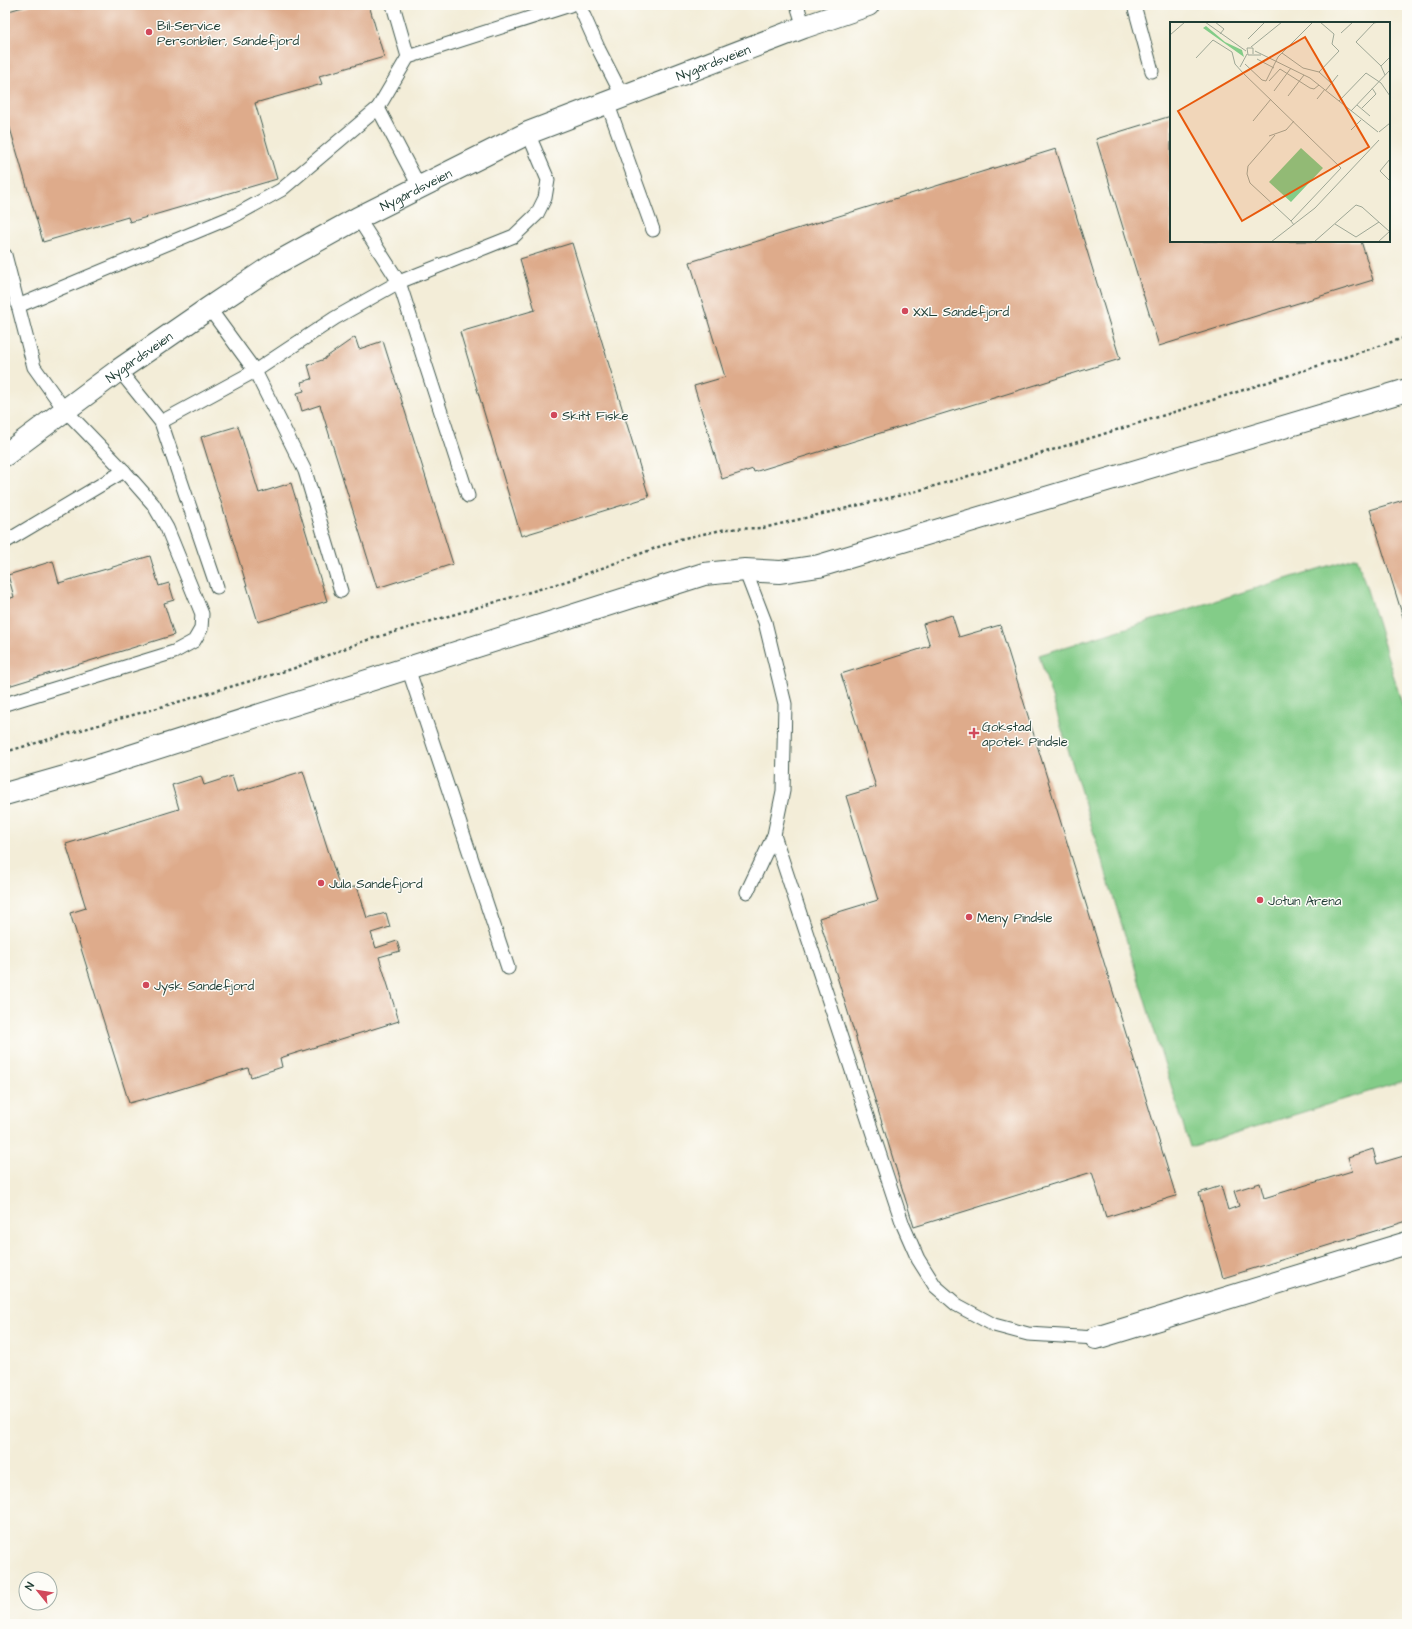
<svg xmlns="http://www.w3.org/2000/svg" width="1412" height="1629" font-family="'Architects Daughter',sans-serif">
<rect width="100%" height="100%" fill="#fdfcf7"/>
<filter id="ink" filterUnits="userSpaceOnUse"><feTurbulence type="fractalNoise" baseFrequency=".025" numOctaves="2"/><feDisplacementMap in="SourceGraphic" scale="8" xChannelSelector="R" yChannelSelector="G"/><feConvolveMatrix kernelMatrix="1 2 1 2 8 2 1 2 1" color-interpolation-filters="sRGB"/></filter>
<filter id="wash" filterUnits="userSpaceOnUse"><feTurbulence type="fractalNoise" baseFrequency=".012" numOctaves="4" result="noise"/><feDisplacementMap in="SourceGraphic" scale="16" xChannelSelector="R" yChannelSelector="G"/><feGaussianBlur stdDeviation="0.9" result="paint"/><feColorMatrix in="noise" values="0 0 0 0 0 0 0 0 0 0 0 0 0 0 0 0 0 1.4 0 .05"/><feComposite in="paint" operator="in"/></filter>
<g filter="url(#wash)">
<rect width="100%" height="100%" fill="#f3edd8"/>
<path fill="#83cc88" stroke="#51845e" d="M 1357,557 L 1407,720 L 1407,1080 L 1190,1147 L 1039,655 Z"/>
<g id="blocks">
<g fill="#deab8b">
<path d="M 30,5 L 369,5 L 384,57 L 319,76 L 322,84 L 255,103 L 277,179 L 130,222 L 128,217 L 43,242 L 5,111 L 5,12 Z"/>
<path d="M 1171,116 L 1171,241 L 1361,241 L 1373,280 L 1159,346 L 1096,139 Z"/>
<path d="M 1056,149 L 1120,359 L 754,472 L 753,469 L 722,479 L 694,386 L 725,377 L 690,262 Z"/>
<path d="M 572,243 L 649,497 L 521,536 L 460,332 L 535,310 L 520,259 Z"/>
<path d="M 355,337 L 359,349 L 383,341 L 453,564 L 377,588 L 320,405 L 302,411 L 297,393 L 304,391 L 301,382 L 312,379 L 308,365 L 325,359 L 325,358 Z"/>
<path d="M 238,426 L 259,493 L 291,483 L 327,601 L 258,622 L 201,437 Z"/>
<path d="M 1407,499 L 1407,630 L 1370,510 Z"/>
<path d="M 150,556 L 159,586 L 169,583 L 174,600 L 164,603 L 174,635 L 5,687 L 5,600 L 14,597 L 8,575 L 53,561 L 59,583 Z"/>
<path d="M 952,615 L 959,637 L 1000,625 L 1176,1196 L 1106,1217 L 1092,1172 L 914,1227 L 819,918 L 878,900 L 846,796 L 876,787 L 841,674 L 930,646 L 923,624 Z"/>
<path d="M 303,771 L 341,891 L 357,886 L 367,918 L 386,913 L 390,927 L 371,933 L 376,948 L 397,941 L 400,951 L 379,957 L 399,1021 L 280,1058 L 282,1067 L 251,1077 L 248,1068 L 145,1100 L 144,1099 L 129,1103 L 70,913 L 86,908 L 66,844 L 179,809 L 172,785 L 201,776 L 204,785 L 232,776 L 237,792 Z"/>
<path d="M 1373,1149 L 1377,1164 L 1407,1155 L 1407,1221 L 1223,1278 L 1199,1193 L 1221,1186 L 1228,1210 L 1239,1206 L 1234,1191 L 1260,1183 L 1264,1198 L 1352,1171 L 1348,1157 Z"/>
</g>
</g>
</g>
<g filter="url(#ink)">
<use href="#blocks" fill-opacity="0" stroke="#3f574d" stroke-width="1"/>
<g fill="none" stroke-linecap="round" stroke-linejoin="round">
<g stroke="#3f574d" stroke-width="15">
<g id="service">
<path d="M 393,5 L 408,57"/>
<path d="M 579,5 L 599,50 L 623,97"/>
<path d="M 797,5 L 804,27"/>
<path d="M 1134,5 L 1152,71"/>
<path d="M 607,102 L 653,230"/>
<path d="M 378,108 L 419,186"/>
<path d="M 358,218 L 399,282 L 468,496"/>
<path d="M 5,255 L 34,367 L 64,409 L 124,471 L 153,504 L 167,528 L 202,614 L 201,629 L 194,641 L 174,652 L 5,704"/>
<path d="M 18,306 L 234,216 L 281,190 L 378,108 L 408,57 L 570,5"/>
<path d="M 209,308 L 255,371 L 305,471 L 341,591"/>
<path d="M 119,370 L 161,422 L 217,587"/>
<path d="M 161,422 L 255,371 L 335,318 L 399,282 L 514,236 L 537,214 L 545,198 L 548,180 L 528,133"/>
<path d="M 5,542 L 124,471"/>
<path d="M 745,570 L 765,622 L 785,704 L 783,791 L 774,835 L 747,892"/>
<path d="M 408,668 L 508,968"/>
<path d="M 774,835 L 903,1225 L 918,1259 L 935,1286 L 957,1305 L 994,1325 L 1028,1334 L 1096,1338"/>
</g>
</g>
<g stroke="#3f574d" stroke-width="24">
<g id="minor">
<path id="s1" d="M 5,455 L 119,370 L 209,308 L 275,264 L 358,218 L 528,133 L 804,27 L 868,5"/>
<path d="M 5,794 L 68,776 L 704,574 L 745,570 L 780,572 L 819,566 L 1407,390"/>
<path d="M 1096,1338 L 1407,1243"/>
</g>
</g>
<path stroke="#3f574d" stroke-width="2.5" stroke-dasharray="3 3" stroke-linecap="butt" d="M 5,752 L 292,669 L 364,641 L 567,581 L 680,539 L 726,529 L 763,528 L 910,493 L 962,478 L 1200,404 L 1407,337"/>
<use href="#service" stroke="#fff" stroke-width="13"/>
<use href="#minor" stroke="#fff" stroke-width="22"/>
</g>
</g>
<g fill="#d1495b" stroke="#fdfcf7" stroke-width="1.5">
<circle cx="149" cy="32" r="4"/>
<circle cx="905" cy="311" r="4"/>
<circle cx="554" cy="415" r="4"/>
<path d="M972 727h4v4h4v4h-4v4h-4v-4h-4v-4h4z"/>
<circle cx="321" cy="883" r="4"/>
<circle cx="1260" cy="900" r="4"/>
<circle cx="969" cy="917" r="4"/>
<circle cx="146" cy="985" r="4"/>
</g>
<g text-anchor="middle" stroke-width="3" stroke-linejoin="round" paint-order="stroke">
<g font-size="13" fill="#1f3d34" stroke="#fdfcf7" text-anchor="start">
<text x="157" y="30">Bil-Service<tspan x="157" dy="15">Personbiler, Sandefjord</tspan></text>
<text x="913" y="316">XXL Sandefjord</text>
<text x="562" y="420">Skitt Fiske</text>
<text x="982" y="731">Gokstad<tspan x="982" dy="15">apotek Pindsle</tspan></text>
<text x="329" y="888">Jula Sandefjord</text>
<text x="1268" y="905">Jotun Arena</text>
<text x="977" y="922">Meny Pindsle</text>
<text x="154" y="990">Jysk Sandefjord</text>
</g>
<g font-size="13" fill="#1f3d34" stroke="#fdfcf7">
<text dy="5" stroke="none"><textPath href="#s1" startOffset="814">Nygårdsveien</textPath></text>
<text dy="5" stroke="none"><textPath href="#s1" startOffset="490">Nygårdsveien</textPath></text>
<text dy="5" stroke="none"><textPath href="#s1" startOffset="166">Nygårdsveien</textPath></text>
</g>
</g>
<g transform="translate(1170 22)">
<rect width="220" height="220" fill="#f3edd8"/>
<path d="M 36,4 L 55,20 L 72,28 L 74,35 L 33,6 ZM 131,126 L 153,146 L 121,180 L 99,160 Z" fill="#83cc88"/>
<path fill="none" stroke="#9ea796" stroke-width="1" d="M 35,0 L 76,29M 45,0 L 54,7 L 50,12M 209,0 L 204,1 L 186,20 L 211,44 L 215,53M 171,11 L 183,0M 0,13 L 15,0M 78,17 L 95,0M 81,25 L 112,0M 85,29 L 140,56 L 208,110M 112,31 L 133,46 L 149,50 L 161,61M 83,32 L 83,26 L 77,26 L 78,33 L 91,33M 26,36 L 43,18 L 62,30 L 65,42 L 73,51 L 171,146 L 121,199 L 124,203M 87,37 L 104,46M 75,42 L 92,58 L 96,59 L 108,35 L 143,0M 211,44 L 220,35M 70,45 L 77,32M 110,47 L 140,66 L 144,67 L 149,63M 149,50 L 169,29 L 162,22 L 164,12 L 150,0M 99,59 L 110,47M 156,68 L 168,53M 104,69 L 121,46M 118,74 L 134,53M 147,77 L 155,67M 169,79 L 196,51 L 211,61 L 220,74M 187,83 L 200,94M 192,86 L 206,72 L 202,66M 181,89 L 220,48M 83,99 L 101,77M 181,108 L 191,98M 209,110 L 220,101M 105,113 L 78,144 L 77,152 L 80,161 L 121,199M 99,114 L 116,108 L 124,99M 220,137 L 210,149 L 220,159M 165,202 L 186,215 L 209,200M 101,220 L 145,186 L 209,118M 144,220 L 186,183 L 192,185 L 220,210M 208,220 L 220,209"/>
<path fill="#e8590c" fill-opacity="0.15" stroke="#e8590c" stroke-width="2" d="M 135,15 L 199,125 L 72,199 L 8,89 Z"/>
<rect width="220" height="220" fill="none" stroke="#1f3d34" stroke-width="2"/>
</g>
<rect width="1412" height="1629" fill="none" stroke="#fdfcf7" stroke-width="20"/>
<g transform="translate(38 1591) rotate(300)"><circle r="19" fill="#fdfcf7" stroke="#a4b0a9"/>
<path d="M0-3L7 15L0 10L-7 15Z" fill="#d1495b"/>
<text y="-6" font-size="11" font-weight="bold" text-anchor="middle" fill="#1f3d34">N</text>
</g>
</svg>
